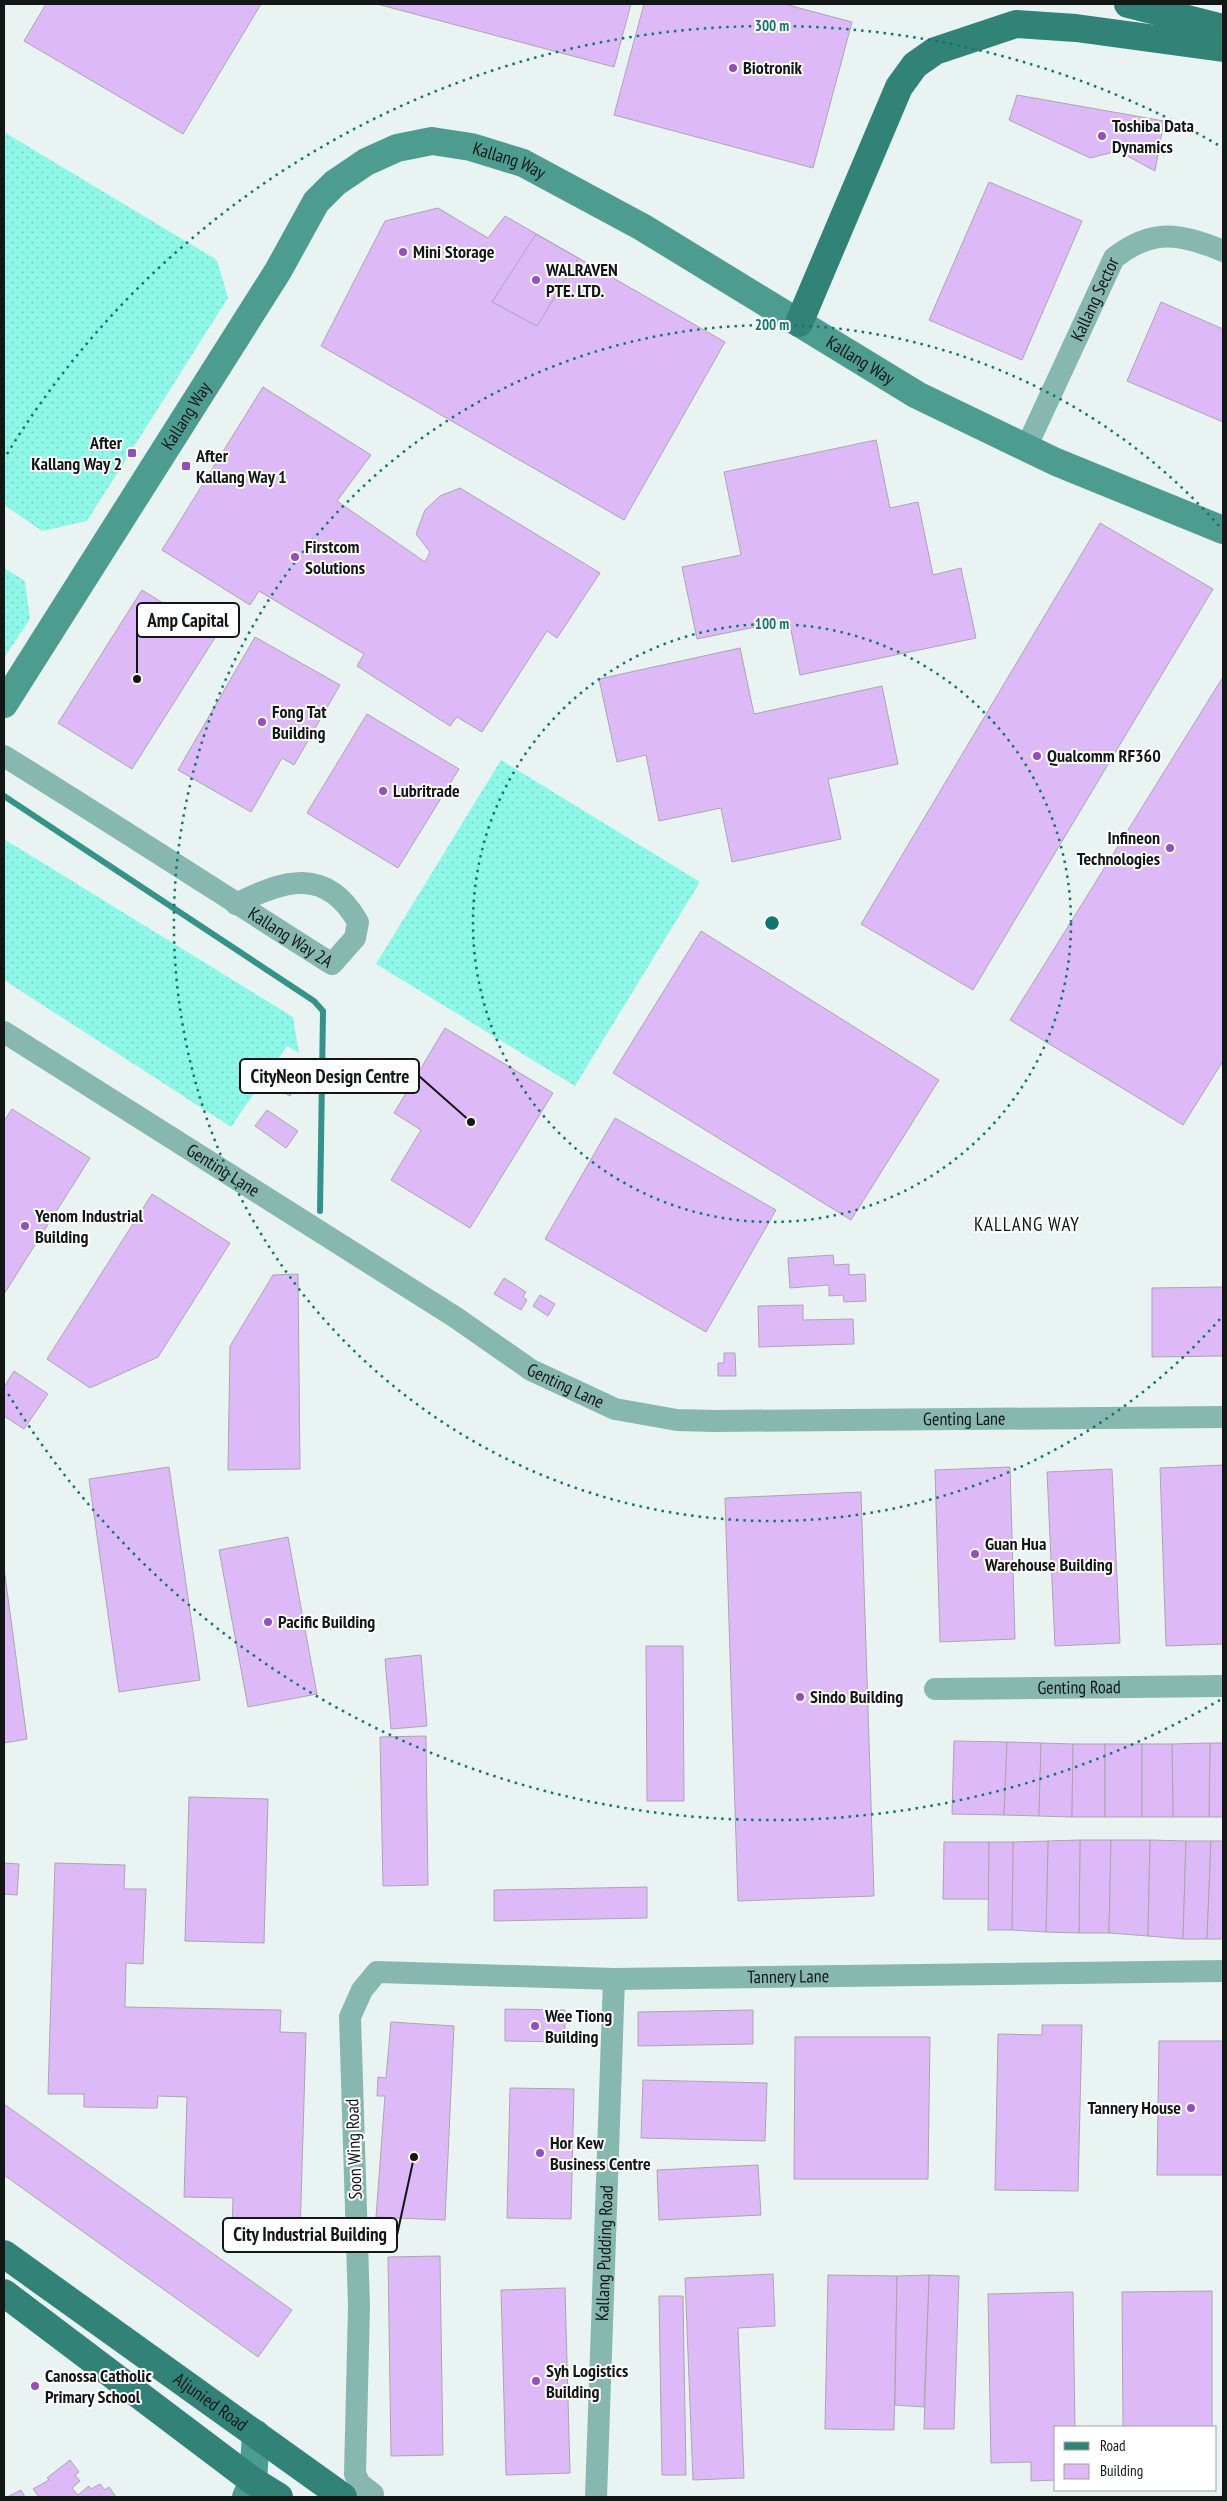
<svg xmlns="http://www.w3.org/2000/svg" width="1227" height="2501" font-family="'PT Sans Narrow',sans-serif">
<defs>
<pattern id="grass-dots" width="8" height="8" patternUnits="userSpaceOnUse" patternTransform="scale(1.25)"><rect width="8" height="8" fill="#8ef8e8"/><path d="M2 2h.1M6 6h.1" fill="none" stroke="#79d4c6" stroke-width="1.8" stroke-linecap="round"/></pattern>
</defs>
<rect width="100%" height="100%" fill="#e9f4f2"/>
<g fill="url(#grass-dots)">
<path d="M 4,132 L 217,260 L 228,298 L 87,521 L 42,531 L 4,505 Z"/>
<path d="M 4,568 L 25,581 L 30,619 L 4,658 Z"/>
<path d="M 501,760 L 700,882 L 575,1086 L 376,964 Z"/>
<path d="M 4,839 L 293,1017 L 299,1053 L 287,1046 L 231,1127 L 4,980 Z"/>
</g>
<g fill="none" stroke-linecap="round" stroke-linejoin="round">
<path stroke="#329488" stroke-width="6" d="M 4,796 L 314,1001 L 323,1011 L 320,1211"/>
</g>
<g fill="#deb9f8" stroke="#aaa6ad">
<path d="M 46,4 L 261,4 L 183,134 L 24,41 Z"/>
<path d="M 377,4 L 631,4 L 614,67 Z"/>
<path d="M 644,4 L 784,4 L 852,22 L 813,168 L 614,115 Z"/>
<path d="M 1017,95 L 1164,121 L 1155,171 L 1118,151 L 1090,158 L 1009,120 Z"/>
<path d="M 989,182 L 1082,221 L 1022,360 L 929,320 Z"/>
<path d="M 438,208 L 488,238 L 505,216 L 725,342 L 624,520 L 321,346 L 385,221 Z"/>
<path d="M 536,234 L 578,258 L 537,326 L 492,302 Z"/>
<path d="M 1161,302 L 1223,329 L 1223,422 L 1127,381 Z"/>
<path d="M 263,387 L 371,455 L 337,501 L 425,562 L 430,552 L 416,534 L 425,510 L 440,496 L 460,488 L 600,573 L 557,638 L 547,631 L 482,732 L 457,717 L 450,726 L 357,666 L 364,654 L 259,591 L 250,605 L 162,550 Z"/>
<path d="M 876,440 L 890,508 L 918,502 L 933,575 L 961,568 L 976,638 L 800,675 L 789,620 L 697,639 L 682,567 L 741,555 L 724,472 Z"/>
<path d="M 1100,523 L 1213,589 L 973,990 L 861,924 Z"/>
<path d="M 142,590 L 216,636 L 132,769 L 58,723 Z"/>
<path d="M 255,637 L 340,685 L 294,765 L 282,758 L 251,812 L 178,770 Z"/>
<path d="M 740,648 L 754,714 L 882,686 L 898,764 L 828,779 L 841,839 L 732,862 L 721,808 L 659,821 L 646,755 L 617,762 L 599,679 Z"/>
<path d="M 1223,677 L 1223,1061 L 1183,1125 L 1010,1020 Z"/>
<path d="M 367,714 L 459,769 L 398,868 L 307,813 Z"/>
<path d="M 701,931 L 939,1080 L 851,1220 L 613,1073 Z"/>
<path d="M 445,1028 L 553,1093 L 470,1228 L 391,1180 L 421,1130 L 394,1113 Z"/>
<path d="M 284,1078 L 296,1085 L 290,1096 L 278,1089 Z"/>
<path d="M 12,1109 L 90,1158 L 4,1294 L 4,1121 Z"/>
<path d="M 267,1110 L 298,1131 L 286,1148 L 255,1126 Z"/>
<path d="M 615,1118 L 776,1210 L 706,1332 L 545,1239 Z"/>
<path d="M 152,1194 L 230,1243 L 158,1357 L 90,1388 L 47,1359 Z"/>
<path d="M 833,1255 L 834,1265 L 849,1264 L 849,1275 L 865,1274 L 866,1301 L 844,1302 L 843,1295 L 829,1296 L 829,1285 L 790,1288 L 788,1258 Z"/>
<path d="M 298,1274 L 300,1469 L 228,1470 L 230,1346 L 273,1275 Z"/>
<path d="M 504,1278 L 526,1292 L 523,1297 L 527,1300 L 521,1310 L 494,1294 Z"/>
<path d="M 1223,1287 L 1223,1356 L 1152,1357 L 1152,1288 Z"/>
<path d="M 540,1295 L 555,1304 L 548,1316 L 533,1306 Z"/>
<path d="M 803,1305 L 803,1320 L 853,1319 L 854,1344 L 759,1347 L 758,1306 Z"/>
<path d="M 724,1353 L 735,1353 L 736,1376 L 718,1376 L 718,1363 L 724,1363 Z"/>
<path d="M 14,1371 L 48,1394 L 24,1429 L 4,1416 L 4,1387 Z"/>
<path d="M 1223,1465 L 1223,1644 L 1166,1646 L 1160,1468 Z"/>
<path d="M 169,1467 L 200,1680 L 119,1692 L 89,1479 Z"/>
<path d="M 1010,1467 L 1015,1639 L 940,1642 L 935,1470 Z"/>
<path d="M 1112,1469 L 1120,1643 L 1055,1646 L 1047,1472 Z"/>
<path d="M 861,1492 L 874,1896 L 738,1901 L 725,1498 Z"/>
<path d="M 288,1537 L 317,1694 L 248,1707 L 219,1550 Z"/>
<path d="M 4,1568 L 27,1739 L 4,1743 Z"/>
<path d="M 646,1646 L 683,1646 L 684,1801 L 647,1801 Z"/>
<path d="M 421,1655 L 427,1726 L 391,1729 L 385,1659 Z"/>
<path d="M 426,1736 L 428,1885 L 383,1886 L 380,1737 Z"/>
<path d="M 954,1741 L 1007,1742 L 1004,1815 L 952,1814 Z"/>
<path d="M 1007,1742 L 1041,1743 L 1039,1816 L 1004,1815 Z"/>
<path d="M 1041,1743 L 1073,1744 L 1072,1817 L 1039,1816 Z"/>
<path d="M 1210,1743 L 1223,1743 L 1223,1817 L 1209,1817 Z"/>
<path d="M 1210,1743 L 1209,1817 L 1173,1817 L 1172,1744 Z"/>
<path d="M 1073,1744 L 1105,1744 L 1105,1817 L 1072,1817 Z"/>
<rect x="1105" y="1744" width="37" height="73"/>
<path d="M 1142,1744 L 1172,1744 L 1173,1817 L 1142,1817 Z"/>
<path d="M 189,1797 L 268,1799 L 264,1943 L 185,1941 Z"/>
<path d="M 1080,1840 L 1111,1840 L 1109,1933 L 1079,1933 Z"/>
<path d="M 1080,1840 L 1079,1933 L 1046,1932 L 1048,1841 Z"/>
<path d="M 1111,1840 L 1150,1840 L 1148,1936 L 1109,1933 Z"/>
<path d="M 1150,1840 L 1186,1841 L 1183,1939 L 1148,1936 Z"/>
<path d="M 1048,1841 L 1046,1932 L 1012,1930 L 1013,1842 Z"/>
<path d="M 1186,1841 L 1211,1841 L 1207,1939 L 1183,1939 Z"/>
<path d="M 1211,1841 L 1223,1841 L 1223,1939 L 1207,1939 Z"/>
<path d="M 944,1842 L 989,1842 L 989,1899 L 943,1899 Z"/>
<path d="M 989,1842 L 1013,1842 L 1012,1930 L 988,1930 Z"/>
<path d="M 4,1863 L 19,1864 L 17,1895 L 4,1894 Z"/>
<path d="M 55,1863 L 125,1865 L 124,1889 L 146,1889 L 143,1964 L 126,1963 L 125,2007 L 281,2010 L 280,2032 L 306,2033 L 300,2235 L 232,2233 L 233,2198 L 184,2197 L 187,2097 L 158,2096 L 157,2108 L 144,2108 L 84,2107 L 84,2094 L 48,2094 Z"/>
<path d="M 647,1887 L 647,1918 L 494,1921 L 494,1890 Z"/>
<path d="M 505,2009 L 565,2010 L 565,2042 L 505,2041 Z"/>
<path d="M 753,2010 L 753,2044 L 638,2046 L 638,2012 Z"/>
<path d="M 391,2022 L 454,2026 L 445,2220 L 376,2217 L 385,2096 L 377,2096 L 378,2077 L 386,2078 Z"/>
<path d="M 1042,2025 L 1082,2025 L 1078,2191 L 995,2190 L 998,2034 L 1042,2035 Z"/>
<path d="M 795,2037 L 930,2037 L 928,2179 L 794,2179 Z"/>
<path d="M 1159,2041 L 1223,2041 L 1223,2175 L 1157,2175 Z"/>
<path d="M 643,2080 L 767,2083 L 765,2141 L 641,2138 Z"/>
<path d="M 510,2088 L 574,2089 L 571,2219 L 507,2218 Z"/>
<path d="M 4,2104 L 292,2310 L 258,2357 L 4,2175 Z"/>
<path d="M 758,2165 L 761,2215 L 659,2220 L 657,2170 Z"/>
<path d="M 440,2256 L 443,2455 L 391,2456 L 388,2257 Z"/>
<path d="M 773,2274 L 775,2326 L 738,2328 L 744,2478 L 693,2480 L 685,2278 Z"/>
<path d="M 828,2275 L 897,2276 L 894,2430 L 825,2429 Z"/>
<path d="M 929,2275 L 959,2276 L 954,2429 L 924,2429 Z"/>
<path d="M 929,2275 L 924,2407 L 895,2405 L 897,2276 Z"/>
<path d="M 565,2288 L 570,2473 L 506,2475 L 501,2290 Z"/>
<path d="M 1212,2291 L 1212,2427 L 1123,2427 L 1122,2292 Z"/>
<path d="M 1073,2292 L 1075,2427 L 1056,2427 L 1056,2480 L 1031,2481 L 1031,2462 L 991,2463 L 988,2294 Z"/>
<path d="M 659,2296 L 683,2296 L 686,2475 L 662,2475 Z"/>
<path d="M 70,2460 L 79,2472 L 75,2475 L 80,2481 L 72,2488 L 78,2495 L 89,2486 L 91,2489 L 100,2484 L 105,2490 L 109,2487 L 116,2497 L 39,2497 L 33,2489 L 49,2480 L 47,2478 Z"/>
<path d="M 21,2490 L 25,2497 L 7,2497 Z"/>
</g>
<g fill="none" stroke-linecap="round" stroke-linejoin="round">
<g stroke="#87b8b0" stroke-width="22">
<path id="s1" d="M 1026,448 L 1114,258 C 1152,228 1181,233 1223,251"/>
<path id="s2" d="M 4,756 C 114,824 223,895 332,964 L 355,938 L 358,922 C 326,866 284,880 236,904"/>
<path id="s3" d="M 4,1032 L 455,1317 L 531,1370 L 615,1409 L 677,1420 L 715,1421 L 1223,1417"/>
<path id="s4" d="M 935,1689 L 1223,1686"/>
<path id="s5" d="M 373,2494 L 360,2484 L 355,2474 L 359,2306 L 350,2017 L 362,1990 L 377,1972 L 614,1979 L 1223,1971"/>
<path id="s6" d="M 596,2497 L 614,1979"/>
</g>
<g stroke="#4c9c90" stroke-width="28">
<path id="s7" d="M 4,704 L 278,271 L 316,202 L 335,183 L 366,162 L 397,148 L 432,141 L 471,147 L 523,163 L 642,227 L 917,395 L 1056,462 L 1223,530"/>
<path d="M 246,2497 L 253,2481 L 256,2434"/>
</g>
<g stroke="#318378" stroke-width="28">
<path d="M 1128,4 L 1223,28"/>
<path d="M 799,323 L 899,87 L 915,65 L 935,51 L 1016,24 L 1076,28 L 1223,48"/>
<path id="s8" d="M 4,2254 L 343,2497"/>
<path d="M 4,2293 L 253,2481 L 279,2497"/>
</g>
</g>
<g fill="none" stroke="#0f766e" stroke-width="2.5" stroke-dasharray="2.5 5">
<circle cx="772" cy="923" r="299"/>
<path d="M1220 1319A598 598 0 1 1 1220 527"/>
<path d="M1220 1700A897 897 0 0 1 7 1392M7 454A897 897 0 0 1 1220 146"/>
</g>
<g fill="#954dc0" stroke="#fff" stroke-width="2">
<circle cx="733" cy="68" r="5"/>
<circle cx="1102" cy="136" r="5"/>
<circle cx="403" cy="252" r="5"/>
<circle cx="536" cy="280" r="5"/>
<rect x="127" y="448" width="10" height="10" rx="2.5"/>
<rect x="181" y="461" width="10" height="10" rx="2.5"/>
<circle cx="295" cy="557" r="5"/>
<circle cx="262" cy="722" r="5"/>
<circle cx="1037" cy="756" r="5"/>
<circle cx="383" cy="791" r="5"/>
<circle cx="1170" cy="848" r="5"/>
<circle cx="25" cy="1226" r="5"/>
<circle cx="975" cy="1554" r="5"/>
<circle cx="268" cy="1622" r="5"/>
<circle cx="800" cy="1697" r="5"/>
<circle cx="535" cy="2026" r="5"/>
<circle cx="1191" cy="2108" r="5"/>
<circle cx="540" cy="2153" r="5"/>
<circle cx="536" cy="2381" r="5"/>
<circle cx="35" cy="2386" r="5"/>
</g>
<g text-anchor="middle" stroke-width="4" stroke-linejoin="round" paint-order="stroke">
<g font-size="18" font-weight="bold" fill="#121615" stroke="#fff" text-anchor="start">
<text x="743" y="74">Biotronik</text>
<text x="1112" y="132">Toshiba Data<tspan x="1112" dy="21">Dynamics</tspan></text>
<text x="413" y="258">Mini Storage</text>
<text x="546" y="276">WALRAVEN<tspan x="546" dy="21">PTE. LTD.</tspan></text>
<text x="122" y="449" text-anchor="end">After<tspan x="122" dy="21">Kallang Way 2</tspan></text>
<text x="196" y="462">After<tspan x="196" dy="21">Kallang Way 1</tspan></text>
<text x="305" y="553">Firstcom<tspan x="305" dy="21">Solutions</tspan></text>
<text x="272" y="718">Fong Tat<tspan x="272" dy="21">Building</tspan></text>
<text x="1047" y="762">Qualcomm RF360</text>
<text x="393" y="797">Lubritrade</text>
<text x="1160" y="844" text-anchor="end">Infineon<tspan x="1160" dy="21">Technologies</tspan></text>
<text x="35" y="1222">Yenom Industrial<tspan x="35" dy="21">Building</tspan></text>
<text x="985" y="1550">Guan Hua<tspan x="985" dy="21">Warehouse Building</tspan></text>
<text x="278" y="1628">Pacific Building</text>
<text x="810" y="1703">Sindo Building</text>
<text x="545" y="2022">Wee Tiong<tspan x="545" dy="21">Building</tspan></text>
<text x="1181" y="2114" text-anchor="end">Tannery House</text>
<text x="550" y="2149">Hor Kew<tspan x="550" dy="21">Business Centre</tspan></text>
<text x="546" y="2377">Syh Logistics<tspan x="546" dy="21">Building</tspan></text>
<text x="45" y="2382">Canossa Catholic<tspan x="45" dy="21">Primary School</tspan></text>
</g>
<g font-size="18" fill="#121615" stroke="#fff">
<text dy="6" stroke="none"><textPath href="#s7" startOffset="805">Kallang Way</textPath></text>
<text dy="6" stroke="none"><textPath href="#s1" startOffset="164">Kallang Sector</textPath></text>
<text dy="6" stroke="none"><textPath href="#s7" startOffset="1210">Kallang Way</textPath></text>
<text dy="6" stroke="none"><textPath href="#s7" startOffset="341">Kallang Way</textPath></text>
<text dy="6" stroke="none"><textPath href="#s2" startOffset="339">Kallang Way 2A</textPath></text>
<text dy="6" stroke="none"><textPath href="#s3" startOffset="259">Genting Lane</textPath></text>
<text dy="6" stroke="none"><textPath href="#s3" startOffset="664">Genting Lane</textPath></text>
<text dy="6" stroke="none"><textPath href="#s3" startOffset="1069">Genting Lane</textPath></text>
<text dy="6" stroke="none"><textPath href="#s4" startOffset="144">Genting Road</textPath></text>
<text dy="6" stroke="none"><textPath href="#s5" startOffset="949">Tannery Lane</textPath></text>
<text transform="translate(354 2149) rotate(-92)" y="6">Soon Wing Road</text>
<text dy="6" stroke="none"><textPath href="#s6" startOffset="244">Kallang Pudding Road</textPath></text>
<text dy="6" stroke="none"><textPath href="#s8" startOffset="254">Aljunied Road</textPath></text>
</g>
<g font-size="19" letter-spacing="1" fill="#121615" stroke="#fff">
<text x="1027" y="1231">KALLANG WAY</text>
</g>
</g>
<circle cx="772" cy="923" r="8" fill="#0f766e" stroke="#fff" stroke-width="2.5"/>
<g font-size="15" text-anchor="middle" font-weight="bold" fill="#0f766e" stroke="#fff" stroke-width="4" stroke-linejoin="round" paint-order="stroke">
<text x="772" y="31">300 m</text>
<text x="772" y="330">200 m</text>
<text x="772" y="629">100 m</text>
</g>
<path fill="none" stroke="#121615" stroke-width="2" d="M137 679L137 620M471 1122L419 1076M414 2157L397 2235"/>
<g fill="#121615" stroke="#fff" stroke-width="2">
<circle cx="137" cy="679" r="5"/>
<circle cx="471" cy="1122" r="5"/>
<circle cx="414" cy="2157" r="5"/>
</g>
<g fill="#fff" stroke="#121615" stroke-width="2">
<rect x="137" y="603" width="102" height="34" rx="5"/>
<rect x="240" y="1059" width="179" height="34" rx="5"/>
<rect x="223" y="2218" width="174" height="34" rx="5"/>
</g>
<g font-size="19" text-anchor="middle" font-weight="bold" fill="#121615">
<text x="188" y="627">Amp Capital</text>
<text x="330" y="1083">CityNeon Design Centre</text>
<text x="310" y="2241">City Industrial Building</text>
</g>
<rect width="1227" height="2501" fill="none" stroke="#121615" stroke-width="10"/>
<rect x="1054" y="2426" width="162" height="65" fill="#ffffff" stroke="#a0a2a1"/>
<rect x="1064" y="2442" width="25" height="8" fill="#318378" stroke="#a0a2a1"/>
<text x="1100" y="2451" font-size="15" fill="#121615">Road</text>
<rect x="1064" y="2464" width="25" height="15" fill="#deb9f8" stroke="#a0a2a1"/>
<text x="1100" y="2476" font-size="15" fill="#121615">Building</text>
</svg>
